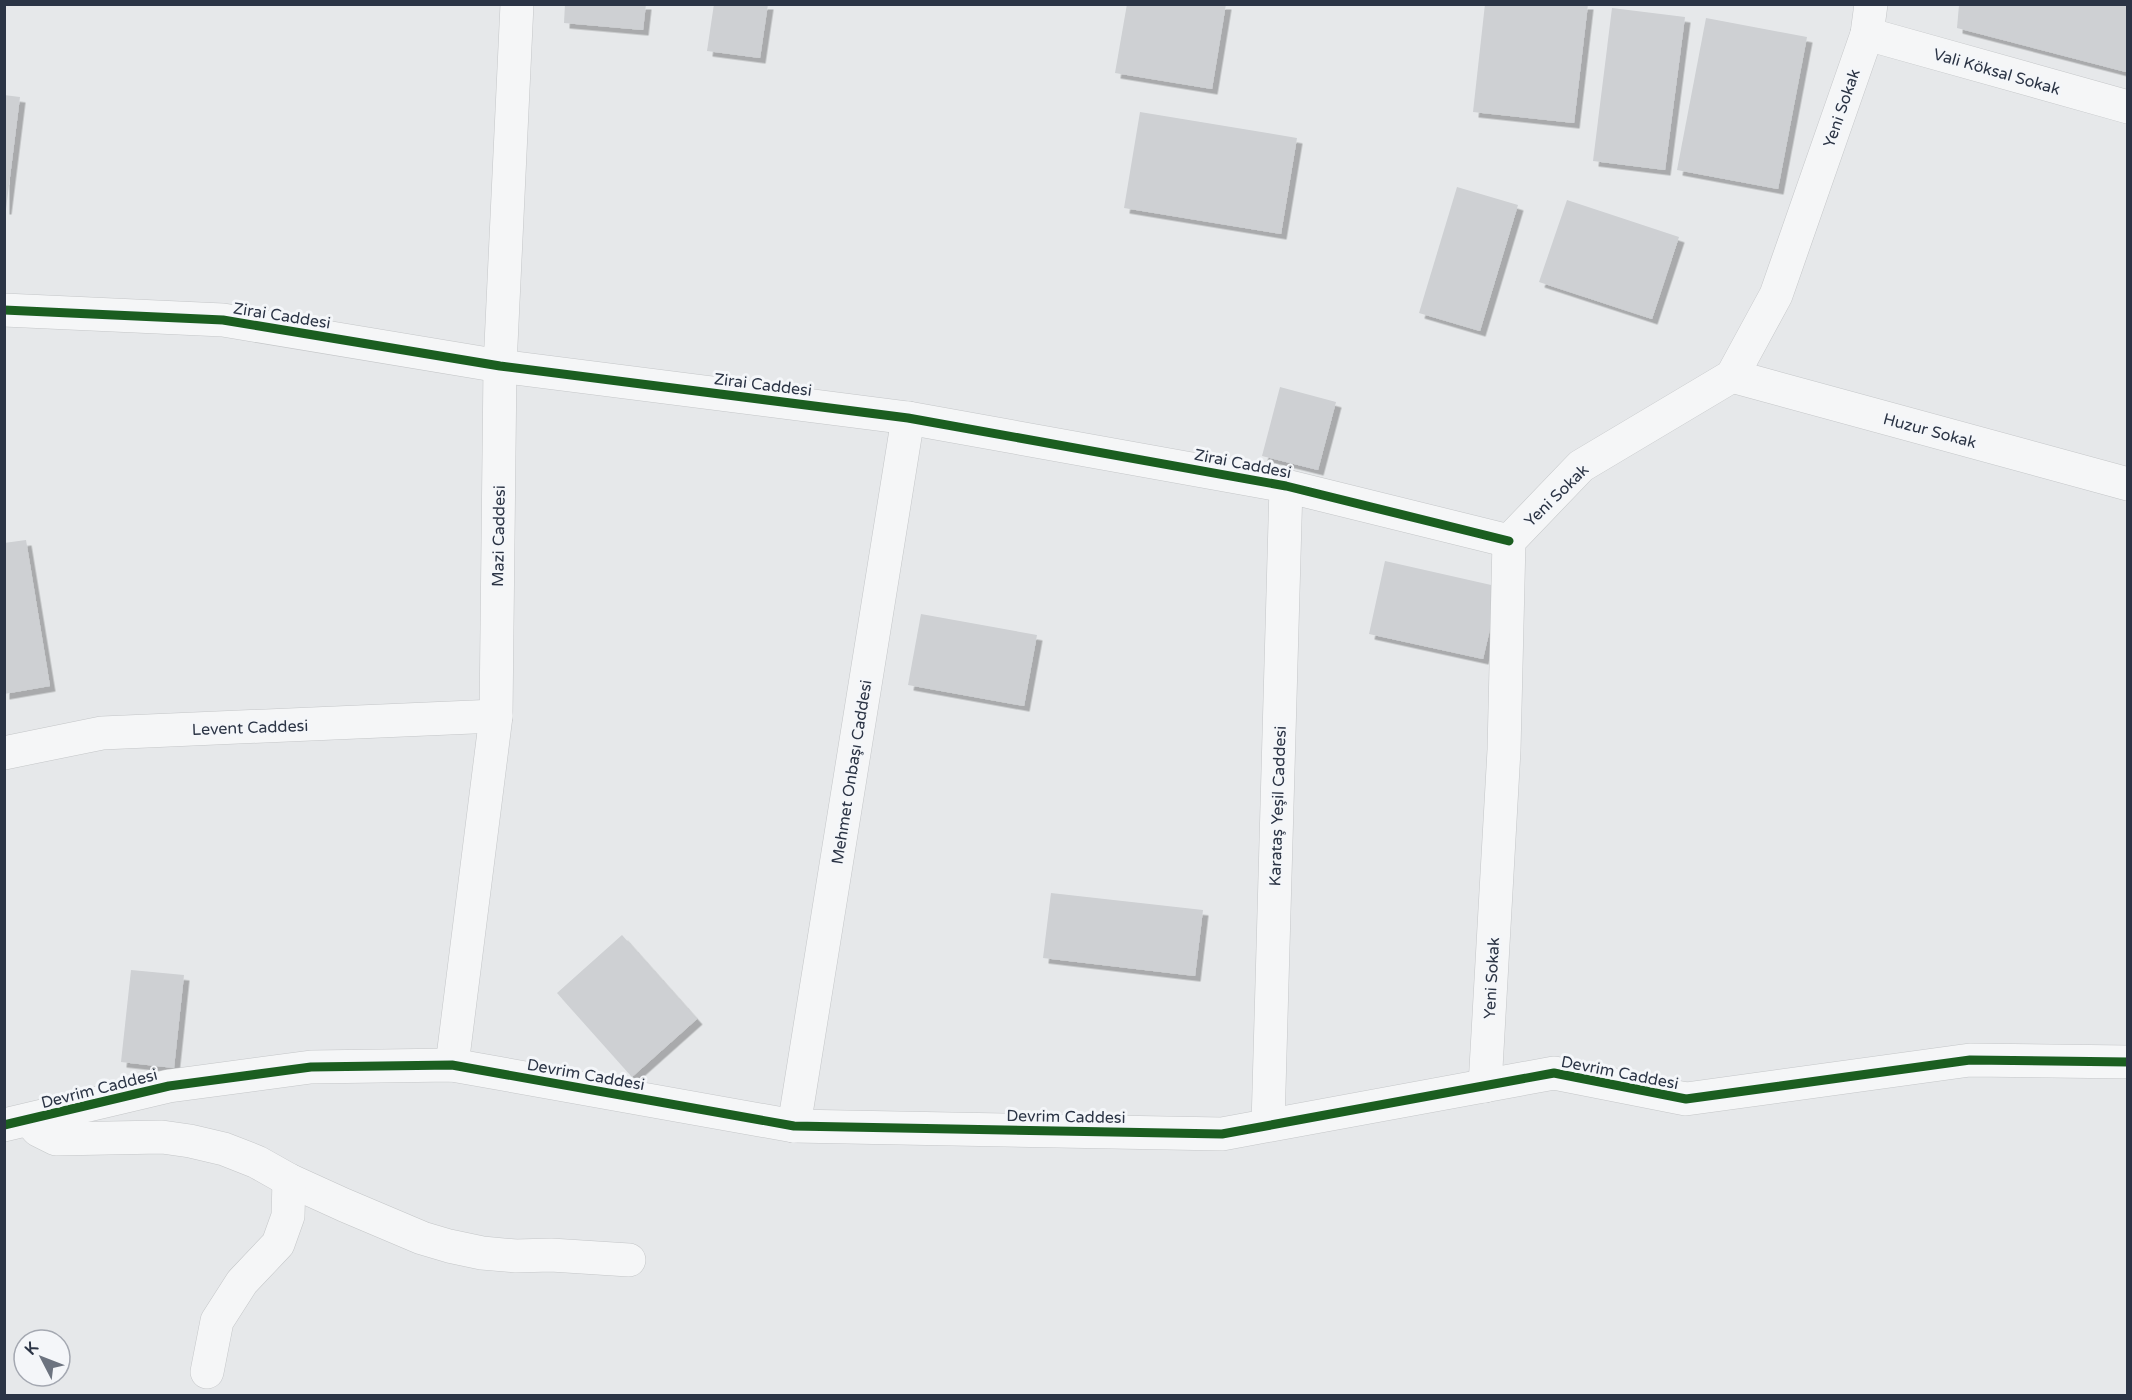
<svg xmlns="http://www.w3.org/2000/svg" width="2132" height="1400" font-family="'Varela Round',sans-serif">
<defs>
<filter id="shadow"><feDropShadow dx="5.5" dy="5.5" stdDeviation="0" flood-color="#0004"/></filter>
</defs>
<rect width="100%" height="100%" fill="#e6e8ea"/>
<g fill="#ced0d3" filter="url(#shadow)">
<path d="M 565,4 L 646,4 L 643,30 L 564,23 Z"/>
<path d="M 714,4 L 768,4 L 760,58 L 707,51 Z"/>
<path d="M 1127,4 L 1226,4 L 1212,89 L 1115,73 Z"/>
<path d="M 1485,4 L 1588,4 L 1574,123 L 1473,112 Z"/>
<path d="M 1959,5 L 2128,5 L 2126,72 L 1957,28 Z"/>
<path d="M 1612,8 L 1685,17 L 1665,170 L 1593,161 Z"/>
<path d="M 1706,18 L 1807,37 L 1778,189 L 1677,170 Z"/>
<path d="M 4,95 L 20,97 L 6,209 L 4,209 Z"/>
<path d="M 1140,112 L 1297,138 L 1281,234 L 1124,208 Z"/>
<path d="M 1457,187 L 1518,205 L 1480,331 L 1419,313 Z"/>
<path d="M 1567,200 L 1679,237 L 1652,319 L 1539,282 Z"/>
<path d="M 1280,387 L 1336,402 L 1318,470 L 1262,456 Z"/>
<path d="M 26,540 L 50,686 L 4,694 L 4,543 Z"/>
<path d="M 1385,561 L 1500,587 L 1483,659 L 1369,634 Z"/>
<path d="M 921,614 L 1037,635 L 1024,706 L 908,685 Z"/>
<path d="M 1051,893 L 1203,910 L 1195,976 L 1043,958 Z"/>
<path d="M 622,935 L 697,1019 L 632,1077 L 557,993 Z"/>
<path d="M 131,970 L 184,975 L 174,1068 L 121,1062 Z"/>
</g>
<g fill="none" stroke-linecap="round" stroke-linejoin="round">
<g stroke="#c4c6c8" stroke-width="34">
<g id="minor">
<path d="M 1867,34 L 2128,107"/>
<path d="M 4,310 L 223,320 L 500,366 L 908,418 L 1286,486 L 1509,541"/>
<path d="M 1732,376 L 2128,484"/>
<path d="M 4,753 L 102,733 L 496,716"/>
<path d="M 452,1065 L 496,716 L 500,366 L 517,4"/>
<path d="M 1485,1086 L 1504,750 L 1509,541 L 1581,466 L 1732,376 L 1776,295 L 1867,34 L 1871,4"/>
<path d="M 29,1120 L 38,1130 L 56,1139 L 162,1137 L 190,1141 L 224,1149 L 257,1162 L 289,1180 L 344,1205 L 422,1238 L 449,1246 L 482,1253 L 516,1256 L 551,1255 L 629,1260"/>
<path d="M 4,1125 L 169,1086 L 311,1067 L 452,1065 L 794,1126 L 1222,1134 L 1554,1073 L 1686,1099 L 1970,1060 L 2128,1062"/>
<path d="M 1268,1125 L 1286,486"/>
<path d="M 794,1126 L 908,418"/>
<path d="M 207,1372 L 217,1321 L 242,1282 L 278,1244 L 288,1216 L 289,1180"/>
</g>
</g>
<use href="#minor" stroke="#f5f6f7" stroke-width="33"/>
<g stroke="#f4f6f9" stroke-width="13">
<g id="cycleway">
<path d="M 4,310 L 223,320 L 500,366 L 908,418 L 1286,486 L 1509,541"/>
<path d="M 4,1125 L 169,1086 L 311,1067 L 452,1065 L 794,1126 L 1222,1134 L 1554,1073 L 1686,1099 L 1970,1060 L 2128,1062"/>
</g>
</g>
<use href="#cycleway" stroke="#1b5e20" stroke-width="9"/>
</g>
<g text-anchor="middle" stroke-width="6" stroke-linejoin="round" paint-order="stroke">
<g font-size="16" fill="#2b3445" stroke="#f4f6f9">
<text transform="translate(1997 71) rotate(16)" y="6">Vali Köksal Sokak</text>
<text transform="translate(1841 108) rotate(-71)" y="6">Yeni Sokak</text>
<text transform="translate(282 315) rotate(9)" y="6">Zirai Caddesi</text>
<text transform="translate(763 384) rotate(7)" y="6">Zirai Caddesi</text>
<text transform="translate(1930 430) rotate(15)" y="6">Huzur Sokak</text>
<text transform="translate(1243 463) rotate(11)" y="6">Zirai Caddesi</text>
<text transform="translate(1556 495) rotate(-44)" y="6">Yeni Sokak</text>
<text transform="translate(498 536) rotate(-89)" y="6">Mazi Caddesi</text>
<text transform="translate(250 727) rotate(-2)" y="6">Levent Caddesi</text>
<text transform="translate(851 772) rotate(-81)" y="6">Mehmet Onbaşı Caddesi</text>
<text transform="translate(1277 806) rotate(-88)" y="6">Karataş Yeşil Caddesi</text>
<text transform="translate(1491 978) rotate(-87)" y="6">Yeni Sokak</text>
<text transform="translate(1620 1072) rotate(11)" y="6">Devrim Caddesi</text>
<text transform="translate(586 1074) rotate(10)" y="6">Devrim Caddesi</text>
<text transform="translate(99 1088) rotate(-14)" y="6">Devrim Caddesi</text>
<text transform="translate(1066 1116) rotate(1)" y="6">Devrim Caddesi</text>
</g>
</g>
<rect width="2132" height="1400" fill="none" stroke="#2b3445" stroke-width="12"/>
<g transform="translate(42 1358) rotate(312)"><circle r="28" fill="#f4f6f9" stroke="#a4a8b1" stroke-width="1.5"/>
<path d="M0-4.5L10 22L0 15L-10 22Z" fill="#6c737f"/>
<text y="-9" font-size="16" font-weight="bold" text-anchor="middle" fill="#2b3445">K</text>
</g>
</svg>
